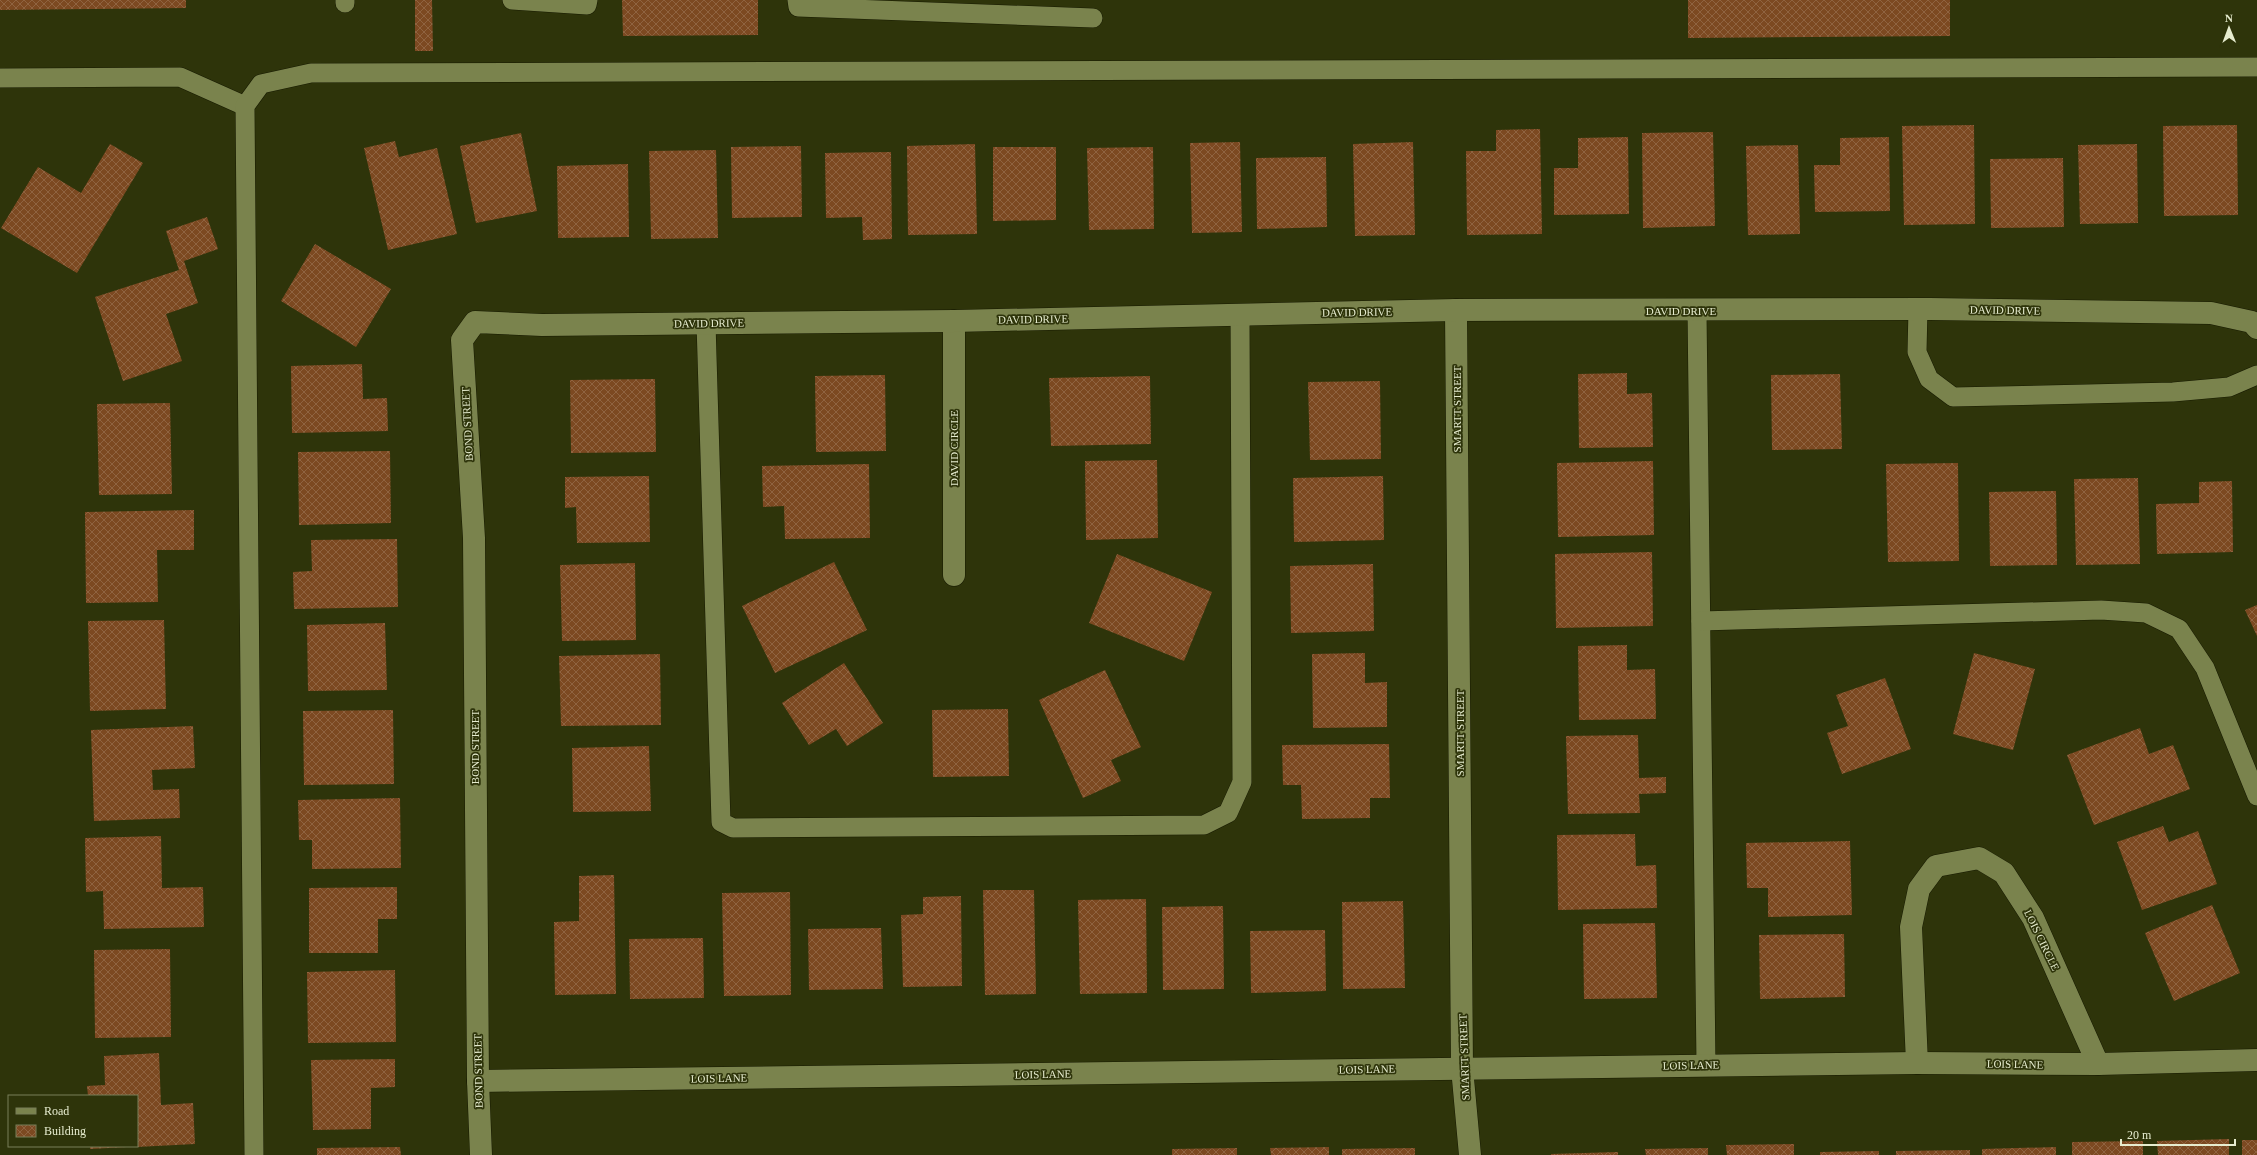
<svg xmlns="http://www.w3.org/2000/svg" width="2257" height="1155" font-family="'Times New Roman',serif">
<defs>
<pattern id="building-cross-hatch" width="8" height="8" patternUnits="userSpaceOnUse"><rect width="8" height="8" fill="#7c4921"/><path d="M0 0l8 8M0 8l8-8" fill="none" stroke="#8f6340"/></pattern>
</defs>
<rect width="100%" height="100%" fill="#2e340a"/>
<g fill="url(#building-cross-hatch)">
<path d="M 0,0 L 186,0 L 186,8 L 0,10 Z"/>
<path d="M 415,0 L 432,0 L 433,51 L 415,51 Z"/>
<path d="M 622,0 L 758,0 L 758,35 L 623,36 Z"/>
<path d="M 1688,0 L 1950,0 L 1950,36 L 1688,38 Z"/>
<path d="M 1974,125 L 1975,224 L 1904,225 L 1902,126 Z"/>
<path d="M 2237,125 L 2238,215 L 2164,216 L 2163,126 Z"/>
<path d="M 1540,129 L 1542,234 L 1467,235 L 1466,151 L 1496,151 L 1496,130 Z"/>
<path d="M 1713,132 L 1715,226 L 1643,228 L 1642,133 Z"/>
<path d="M 521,133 L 537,211 L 476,223 L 460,146 Z"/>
<path d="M 1628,137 L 1629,214 L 1554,215 L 1554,168 L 1578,168 L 1578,138 Z"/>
<path d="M 1889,137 L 1890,211 L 1815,212 L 1814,165 L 1840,165 L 1840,138 Z"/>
<path d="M 395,141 L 399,157 L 437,148 L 457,234 L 388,250 L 364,148 Z"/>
<path d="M 1240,142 L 1242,232 L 1192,233 L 1190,143 Z"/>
<path d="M 1413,142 L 1415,235 L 1355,236 L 1353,144 Z"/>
<path d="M 110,144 L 143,163 L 77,273 L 1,228 L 38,167 L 81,193 Z"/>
<path d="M 975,144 L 977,234 L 908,235 L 907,146 Z"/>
<path d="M 2137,144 L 2138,223 L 2080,224 L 2078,145 Z"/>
<path d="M 1798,145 L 1800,234 L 1748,235 L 1746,146 Z"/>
<path d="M 801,146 L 802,217 L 732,218 L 731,147 Z"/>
<path d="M 993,147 L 1056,147 L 1056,220 L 993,221 Z"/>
<path d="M 1153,147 L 1154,229 L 1089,230 L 1087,148 Z"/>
<path d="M 716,150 L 718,238 L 651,239 L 649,151 Z"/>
<path d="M 891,152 L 892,239 L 863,240 L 862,217 L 826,218 L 825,153 Z"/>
<path d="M 1326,157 L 1327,227 L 1257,229 L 1256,158 Z"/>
<path d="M 2063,158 L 2064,227 L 1991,228 L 1990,159 Z"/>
<path d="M 628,164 L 629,237 L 558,238 L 557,166 Z"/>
<path d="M 207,217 L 218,249 L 184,261 L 198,303 L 166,314 L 182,361 L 123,381 L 95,297 L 179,270 L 166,231 Z"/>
<path d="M 315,244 L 391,289 L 356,347 L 281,301 Z"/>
<path d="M 362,364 L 363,399 L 387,398 L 388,431 L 292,433 L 291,366 Z"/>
<path d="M 1627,373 L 1627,394 L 1652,393 L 1653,447 L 1579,448 L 1578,374 Z"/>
<path d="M 1840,374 L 1842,449 L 1772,450 L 1771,375 Z"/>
<path d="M 885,375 L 886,451 L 816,452 L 815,376 Z"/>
<path d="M 1150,376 L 1151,444 L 1051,446 L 1049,378 Z"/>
<path d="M 655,379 L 656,452 L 571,453 L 570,380 Z"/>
<path d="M 1380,381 L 1381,459 L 1310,460 L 1308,382 Z"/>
<path d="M 170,403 L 172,494 L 99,495 L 97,404 Z"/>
<path d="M 390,451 L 391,523 L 299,525 L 298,452 Z"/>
<path d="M 1157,460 L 1158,538 L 1086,540 L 1085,461 Z"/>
<path d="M 1653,461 L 1654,535 L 1558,537 L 1557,463 Z"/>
<path d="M 1958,463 L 1959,561 L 1888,562 L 1886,464 Z"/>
<path d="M 869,464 L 870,538 L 785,539 L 784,506 L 763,507 L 762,466 Z"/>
<path d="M 649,476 L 650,542 L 577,543 L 576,507 L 565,508 L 565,477 Z"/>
<path d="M 1383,476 L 1384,540 L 1294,542 L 1293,478 Z"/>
<path d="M 2138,478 L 2140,564 L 2076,565 L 2074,479 Z"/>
<path d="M 2232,481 L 2233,552 L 2157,554 L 2156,504 L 2199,503 L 2199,482 Z"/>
<path d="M 2056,491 L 2057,565 L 1990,566 L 1989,492 Z"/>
<path d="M 194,510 L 194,550 L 157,550 L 158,602 L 86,603 L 85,512 Z"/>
<path d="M 397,539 L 398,607 L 294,609 L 293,572 L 312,571 L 311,540 Z"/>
<path d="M 1652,552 L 1653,626 L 1556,628 L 1555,554 Z"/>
<path d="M 1117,554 L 1212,592 L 1184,661 L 1089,623 Z"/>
<path d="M 834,562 L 867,630 L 775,673 L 742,606 Z"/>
<path d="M 635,563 L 636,640 L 562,641 L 560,565 Z"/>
<path d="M 1373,564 L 1374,631 L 1291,633 L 1290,566 Z"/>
<path d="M 2257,605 L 2257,636 L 2245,610 Z"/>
<path d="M 164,620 L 166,709 L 90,711 L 88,621 Z"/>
<path d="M 385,623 L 387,690 L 308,691 L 307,625 Z"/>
<path d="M 1627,645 L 1627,670 L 1655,669 L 1656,719 L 1579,720 L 1578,646 Z"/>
<path d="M 1365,653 L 1365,683 L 1387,682 L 1387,727 L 1313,728 L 1312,654 Z"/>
<path d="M 1974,653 L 2035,669 L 2013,750 L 1953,734 Z"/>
<path d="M 660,654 L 661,725 L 561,726 L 559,656 Z"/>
<path d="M 844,663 L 883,723 L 847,746 L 836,729 L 809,745 L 782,703 Z"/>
<path d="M 1105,670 L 1141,747 L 1111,760 L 1121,781 L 1083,798 L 1039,700 Z"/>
<path d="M 1885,678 L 1911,749 L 1842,774 L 1827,733 L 1848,726 L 1836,695 Z"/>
<path d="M 1008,709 L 1009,776 L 933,777 L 932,710 Z"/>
<path d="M 393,710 L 394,784 L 304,785 L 303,711 Z"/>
<path d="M 193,726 L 195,768 L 152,770 L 153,790 L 179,789 L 180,818 L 94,821 L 91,730 Z"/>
<path d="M 2140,728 L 2149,754 L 2173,745 L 2190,789 L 2094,825 L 2067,755 Z"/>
<path d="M 1638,735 L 1639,778 L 1666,777 L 1666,793 L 1639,794 L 1640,813 L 1568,814 L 1566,736 Z"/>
<path d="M 1389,744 L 1390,798 L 1370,798 L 1370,818 L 1302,819 L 1301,785 L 1283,785 L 1282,745 Z"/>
<path d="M 649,746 L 651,811 L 573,812 L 572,748 Z"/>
<path d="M 400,798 L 401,868 L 312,869 L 312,840 L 299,840 L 298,800 Z"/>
<path d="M 2163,826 L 2169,842 L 2198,831 L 2217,884 L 2142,910 L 2117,842 Z"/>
<path d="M 1635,834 L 1636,866 L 1656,865 L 1657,908 L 1558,910 L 1557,835 Z"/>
<path d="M 161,836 L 162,888 L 203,887 L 204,927 L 104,929 L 103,891 L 86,892 L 85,838 Z"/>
<path d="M 1850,841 L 1852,915 L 1768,917 L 1768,888 L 1747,888 L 1746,843 Z"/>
<path d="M 614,875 L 616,994 L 555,995 L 554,922 L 579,921 L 579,876 Z"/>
<path d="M 397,887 L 397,919 L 378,919 L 378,953 L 309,953 L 309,888 Z"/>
<path d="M 983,890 L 1034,890 L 1036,994 L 985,995 Z"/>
<path d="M 790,892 L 791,995 L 724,996 L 722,893 Z"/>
<path d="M 961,896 L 962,986 L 903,987 L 901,915 L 923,914 L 923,897 Z"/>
<path d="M 1146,899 L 1147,993 L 1080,994 L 1078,900 Z"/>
<path d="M 1403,901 L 1405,988 L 1343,989 L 1342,902 Z"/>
<path d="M 2212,905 L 2240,973 L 2174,1001 L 2145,933 Z"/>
<path d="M 1223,906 L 1224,989 L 1163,990 L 1162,907 Z"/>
<path d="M 1655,923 L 1657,998 L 1584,999 L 1583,924 Z"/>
<path d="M 881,928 L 883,989 L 809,990 L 808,929 Z"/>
<path d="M 1325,930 L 1326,991 L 1251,993 L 1250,931 Z"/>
<path d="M 1844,934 L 1845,997 L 1760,999 L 1759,935 Z"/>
<path d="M 703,938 L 704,998 L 630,999 L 629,939 Z"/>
<path d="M 170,949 L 171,1037 L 95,1038 L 94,950 Z"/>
<path d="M 395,970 L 396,1042 L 308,1043 L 307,972 Z"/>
<path d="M 159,1053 L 161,1105 L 193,1103 L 195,1144 L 137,1147 L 137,1096 L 88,1096 L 87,1086 L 105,1085 L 104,1056 Z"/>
<path d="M 395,1059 L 395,1087 L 371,1088 L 371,1129 L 313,1130 L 311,1060 Z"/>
<path d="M 2229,1139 L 2229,1155 L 2158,1155 L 2157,1141 Z"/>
<rect x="2242" y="1140" width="15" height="15"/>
<path d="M 2143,1141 L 2143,1155 L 2072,1155 L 2072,1142 Z"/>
<path d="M 1794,1144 L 1794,1155 L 1727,1155 L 1726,1145 Z"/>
<path d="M 90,1146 L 127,1146 L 127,1147 L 90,1149 Z"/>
<path d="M 400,1147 L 401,1155 L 317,1155 L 317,1148 Z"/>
<path d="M 1329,1147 L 1329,1155 L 1271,1155 L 1270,1148 Z"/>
<path d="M 2056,1147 L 2056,1155 L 1982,1155 L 1982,1149 Z"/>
<path d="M 1237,1148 L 1237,1155 L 1172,1155 L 1172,1149 Z"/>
<path d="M 1415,1148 L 1415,1155 L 1342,1155 L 1342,1149 Z"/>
<path d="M 1708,1148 L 1708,1155 L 1646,1155 L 1645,1149 Z"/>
<path d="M 1970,1150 L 1970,1155 L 1896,1155 L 1896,1151 Z"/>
<path d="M 1879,1151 L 1879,1155 L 1820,1155 L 1820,1152 Z"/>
<path d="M 1618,1152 L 1618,1155 L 1551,1155 L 1551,1154 Z"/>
</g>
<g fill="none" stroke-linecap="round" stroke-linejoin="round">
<g stroke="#171a01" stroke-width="20">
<g id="lane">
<path d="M 345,0 L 345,3"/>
<path d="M 512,0 L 587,5 L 588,0"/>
<path d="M 797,0 L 798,7 L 1093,18"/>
<path d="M 0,78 L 180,77 L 245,106"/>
<path d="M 1918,309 L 1917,352 L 1929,379 L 1953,397 L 2173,392 L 2229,387 L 2257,375"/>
<path d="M 1697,311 L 1706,1065"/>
<path d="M 706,323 L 721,822 L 733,828 L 1204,825 L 1228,813 L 1242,782 L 1240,314"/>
<path d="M 1701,621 L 2101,610 L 2146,613 L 2179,629 L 2205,668 L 2257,796"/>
<path d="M 254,1155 L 245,106 L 261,84 L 311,73 L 2257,67"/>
</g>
</g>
<g stroke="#171a01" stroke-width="23">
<g id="street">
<path d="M 1456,310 L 1462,1068 L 1470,1155"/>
<path d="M 954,575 L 954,321"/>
<path d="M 1917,1063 L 1911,927 L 1919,889 L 1936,866 L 1979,858 L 2004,873 L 2033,918 L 2098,1064"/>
<path d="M 478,1081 L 1917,1063 L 2098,1064 L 2257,1060"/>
<path d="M 481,1155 L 478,1081 L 474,538 L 462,340 L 475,322 L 542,325 L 954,321 L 1456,310 L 1930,309 L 2211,313 L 2252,322 L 2257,328"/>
</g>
</g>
<use href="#lane" stroke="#7a834d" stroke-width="19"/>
<use href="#street" stroke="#7a834d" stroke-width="22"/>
</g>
<g text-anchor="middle" stroke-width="3.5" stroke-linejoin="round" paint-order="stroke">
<g font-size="11" fill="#e6eccf" stroke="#2e340a">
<text transform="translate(2005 310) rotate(1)" y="4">DAVID DRIVE</text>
<text x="1681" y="315">DAVID DRIVE</text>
<text transform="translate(1357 312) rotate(-1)" y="4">DAVID DRIVE</text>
<text transform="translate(1033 319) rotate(-1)" y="4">DAVID DRIVE</text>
<text transform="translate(709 323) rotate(-1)" y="4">DAVID DRIVE</text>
<text transform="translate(1457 409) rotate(-90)" y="4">SMARTT STREET</text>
<text transform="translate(467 424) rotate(-93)" y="4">BOND STREET</text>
<text transform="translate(954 448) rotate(-90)" y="4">DAVID CIRCLE</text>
<text transform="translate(1460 733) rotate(-90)" y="4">SMARTT STREET</text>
<text transform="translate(475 747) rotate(-90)" y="4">BOND STREET</text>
<text transform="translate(2042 940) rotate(64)" y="4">LOIS CIRCLE</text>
<text transform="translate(1464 1057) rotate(-92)" y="4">SMARTT STREET</text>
<text transform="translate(2015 1064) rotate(1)" y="4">LOIS LANE</text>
<text transform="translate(1691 1065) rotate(-1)" y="4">LOIS LANE</text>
<text transform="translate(1367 1069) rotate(-1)" y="4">LOIS LANE</text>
<text transform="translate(478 1071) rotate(-91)" y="4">BOND STREET</text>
<text transform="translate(1043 1074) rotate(-1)" y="4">LOIS LANE</text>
<text transform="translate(719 1078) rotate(-1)" y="4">LOIS LANE</text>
</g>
</g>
<rect x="8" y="1095" width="130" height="52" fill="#2e340a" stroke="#787e59"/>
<rect x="16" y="1108" width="20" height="6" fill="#7a834d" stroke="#787e59"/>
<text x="44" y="1115" font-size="12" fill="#e6eccf">Road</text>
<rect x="16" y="1125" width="20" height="12" fill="url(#building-cross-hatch)" stroke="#787e59"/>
<text x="44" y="1135" font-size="12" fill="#e6eccf">Building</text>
<g transform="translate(2229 28) rotate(359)" stroke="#2e340a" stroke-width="3" paint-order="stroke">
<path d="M0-3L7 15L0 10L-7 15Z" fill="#e6eccf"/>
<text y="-6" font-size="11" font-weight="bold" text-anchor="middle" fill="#e6eccf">N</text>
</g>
<path d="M2121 1139v6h114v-6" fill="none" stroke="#e6eccf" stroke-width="2"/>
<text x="2127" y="1139" font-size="12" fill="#e6eccf" stroke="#2e340a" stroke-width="3" paint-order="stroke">20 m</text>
</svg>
